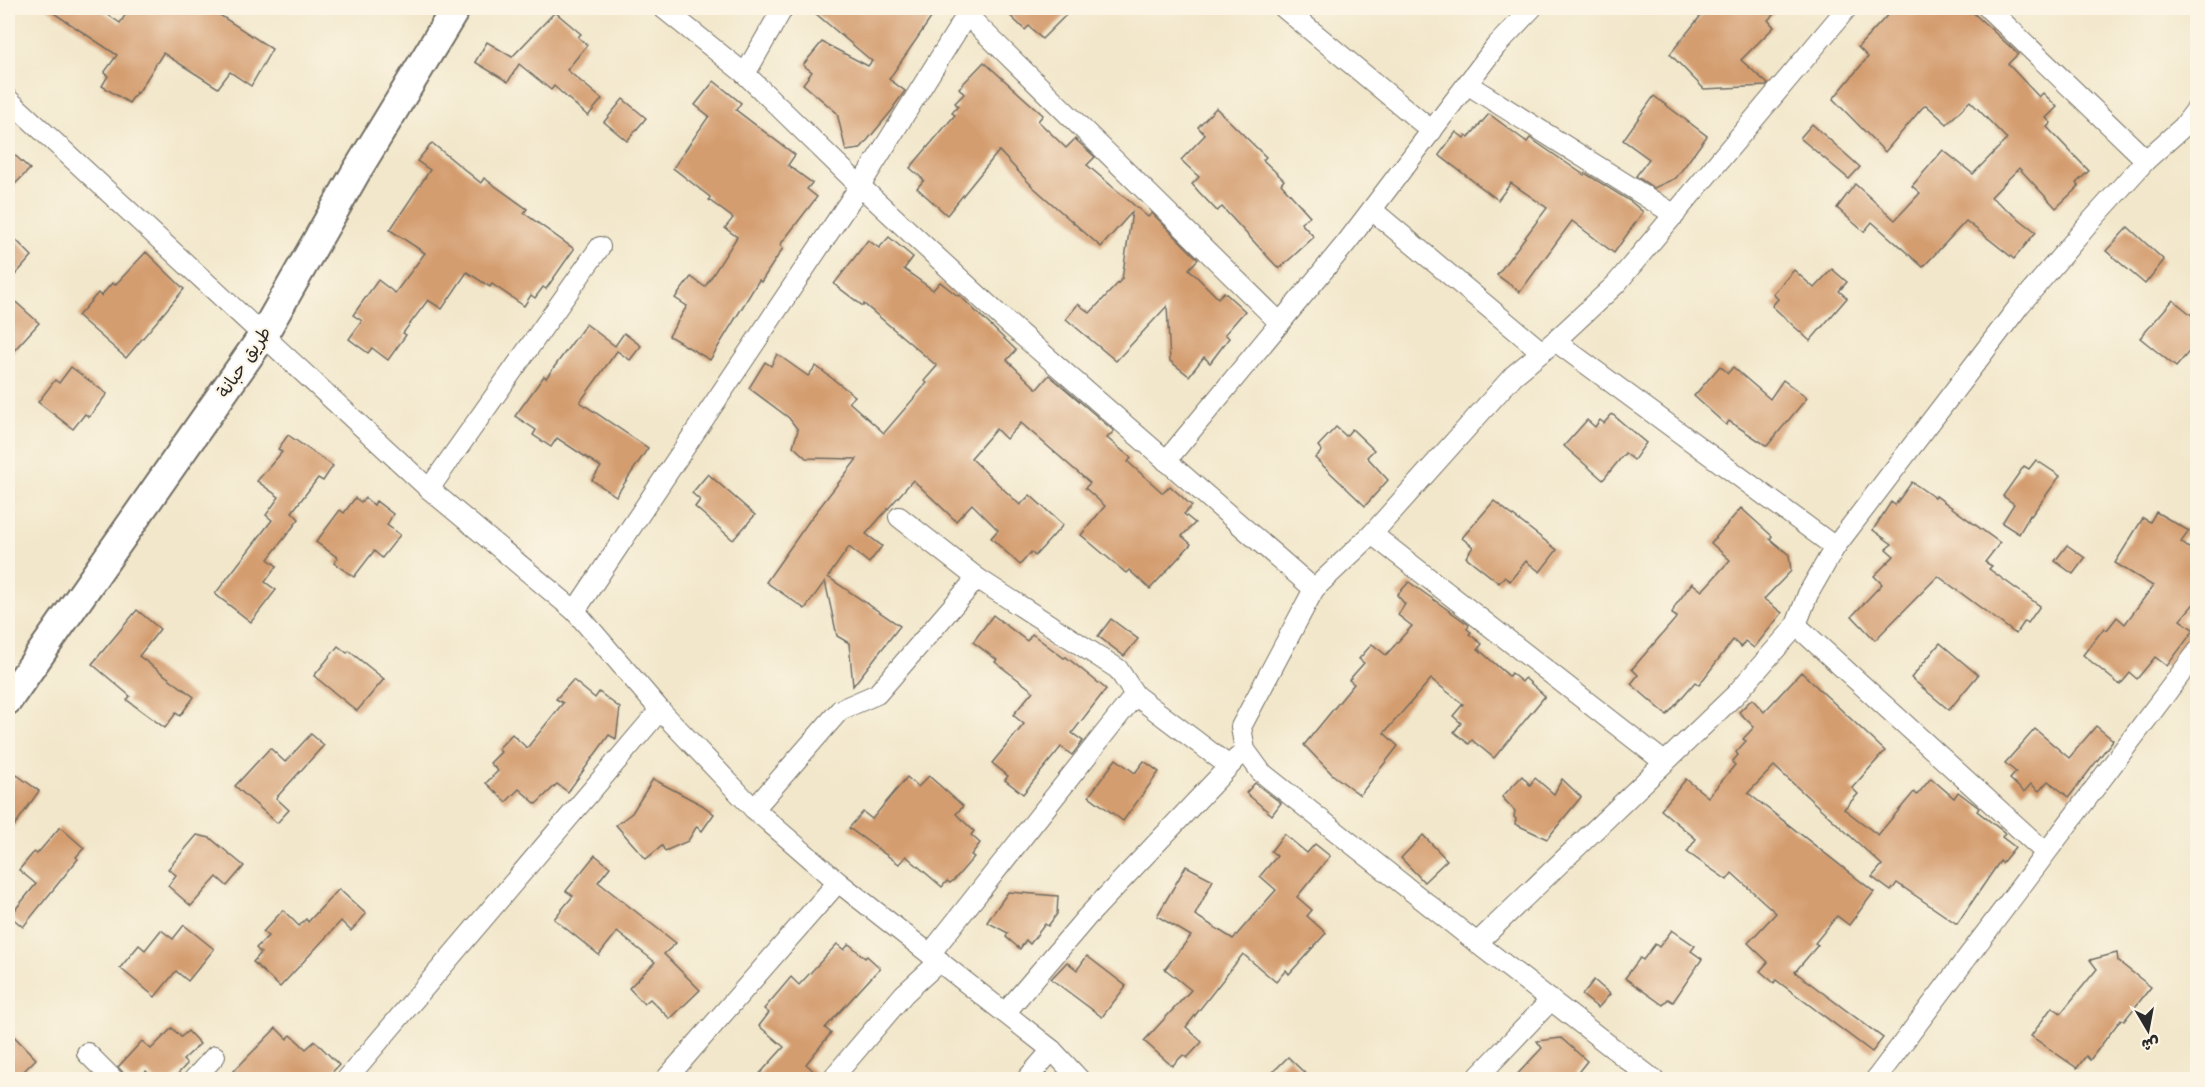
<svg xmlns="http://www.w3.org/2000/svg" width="2205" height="1087" font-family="'Playpen Sans','Playpen Sans Arabic',sans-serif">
<rect width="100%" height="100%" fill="#fcf5e5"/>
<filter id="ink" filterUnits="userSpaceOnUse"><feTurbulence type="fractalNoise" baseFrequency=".0167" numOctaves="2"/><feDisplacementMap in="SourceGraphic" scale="12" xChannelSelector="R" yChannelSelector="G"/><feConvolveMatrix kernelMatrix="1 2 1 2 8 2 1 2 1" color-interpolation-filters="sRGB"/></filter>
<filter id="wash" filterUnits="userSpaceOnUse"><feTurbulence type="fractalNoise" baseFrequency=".008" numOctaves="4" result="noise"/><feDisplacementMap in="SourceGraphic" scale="24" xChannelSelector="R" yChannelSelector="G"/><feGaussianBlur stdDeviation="1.35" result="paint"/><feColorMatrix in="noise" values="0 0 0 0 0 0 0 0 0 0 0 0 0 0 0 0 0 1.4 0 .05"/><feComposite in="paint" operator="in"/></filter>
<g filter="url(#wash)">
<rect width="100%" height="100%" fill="#f2e7cb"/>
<g id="blocks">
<g fill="#d49d6f">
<path d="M 46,8 L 98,8 L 120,23 L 130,8 L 209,8 L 272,49 L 251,86 L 230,72 L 218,88 L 163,53 L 138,93 L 137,92 L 129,103 L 102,86 L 108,76 L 104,73 L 117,55 Z"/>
<path d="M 809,8 L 938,8 L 889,79 L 905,91 L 894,106 L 894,108 L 860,149 L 846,151 L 837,113 L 803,84 L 812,72 L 803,65 L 822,42 L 868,66 L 872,61 Z"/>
<path d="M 1002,8 L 1073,8 L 1042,39 L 1029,26 L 1025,30 Z"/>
<path d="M 1707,8 L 1780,8 L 1768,20 L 1774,27 L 1741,60 L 1768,84 L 1766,86 L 1704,89 L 1670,54 Z"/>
<path d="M 1894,8 L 1968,8 L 2018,54 L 2008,64 L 2039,97 L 2043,93 L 2057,107 L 2046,118 L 2051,123 L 2047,127 L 2089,171 L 2076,183 L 2079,186 L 2056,208 L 2019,168 L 1991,197 L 2036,232 L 2014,259 L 1966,221 L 1923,267 L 1872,222 L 1864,232 L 1837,208 L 1855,184 L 1895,220 L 1920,193 L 1912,186 L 1943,150 L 1973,174 L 2007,139 L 1970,101 L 1947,124 L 1926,105 L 1922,108 L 1885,152 L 1833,99 L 1868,57 L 1858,47 Z"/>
<path d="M 555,12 L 581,34 L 578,37 L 587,45 L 567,70 L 602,99 L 588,116 L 554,86 L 551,90 L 519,64 L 508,82 L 475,62 L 487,42 L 512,57 Z"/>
<path d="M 984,62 L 1043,115 L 1038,121 L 1066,148 L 1075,139 L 1095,157 L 1087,165 L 1148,217 L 1152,213 L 1198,259 L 1189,269 L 1218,298 L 1224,292 L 1245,311 L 1225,334 L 1229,338 L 1210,363 L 1204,357 L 1189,376 L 1170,361 L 1167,306 L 1116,361 L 1066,319 L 1078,304 L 1090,313 L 1122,279 L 1132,212 L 1101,247 L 1033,187 L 999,151 L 947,215 L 917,188 L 924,180 L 910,168 L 955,115 L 952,113 L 958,106 L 955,103 L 964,94 L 959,88 Z"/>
<path d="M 714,81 L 741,103 L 736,110 L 795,155 L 788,165 L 812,183 L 807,189 L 817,197 L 780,245 L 783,248 L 761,282 L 759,280 L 710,360 L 669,336 L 687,306 L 675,298 L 691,277 L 705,287 L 737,237 L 725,228 L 733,218 L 709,200 L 710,197 L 673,168 L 709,116 L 695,105 Z"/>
<path d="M 1654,96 L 1707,136 L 1676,178 L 1654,188 L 1636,176 L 1649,159 L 1623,140 Z"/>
<path d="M 623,99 L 646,118 L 627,141 L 604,122 Z"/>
<path d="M 1216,108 L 1266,157 L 1263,160 L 1284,180 L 1281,184 L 1310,216 L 1301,223 L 1314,237 L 1279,269 L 1222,207 L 1217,211 L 1199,192 L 1192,184 L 1199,177 L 1181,160 L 1205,135 L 1198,127 Z"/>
<path d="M 1489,114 L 1527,142 L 1530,138 L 1584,175 L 1585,173 L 1630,201 L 1643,212 L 1614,253 L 1572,221 L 1520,292 L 1497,275 L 1547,208 L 1511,183 L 1498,200 L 1439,155 L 1456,132 L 1464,138 L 1466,135 L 1469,137 Z"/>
<path d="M 1812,124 L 1860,167 L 1849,179 L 1800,138 Z"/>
<path d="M 432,143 L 481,183 L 484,178 L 527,209 L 524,213 L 574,249 L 546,289 L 543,287 L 535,298 L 531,295 L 524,306 L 492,284 L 490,287 L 467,272 L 442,309 L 428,300 L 403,333 L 406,335 L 388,360 L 372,348 L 368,353 L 349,339 L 362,321 L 353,315 L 378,280 L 395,293 L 425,253 L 390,230 L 430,170 L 417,161 Z"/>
<path d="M 8,149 L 30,169 L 8,191 Z"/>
<path d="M 2128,227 L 2164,260 L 2145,284 L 2106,251 Z"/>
<path d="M 8,232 L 32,256 L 8,283 Z"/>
<path d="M 889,237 L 913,257 L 904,269 L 933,290 L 940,282 L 958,296 L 959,295 L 1016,350 L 1007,360 L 1037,389 L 1049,375 L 1114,431 L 1107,438 L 1131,458 L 1128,462 L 1163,493 L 1170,486 L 1192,506 L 1184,514 L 1195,523 L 1182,536 L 1191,544 L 1150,589 L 1129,570 L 1126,573 L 1081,535 L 1105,506 L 1085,488 L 1090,483 L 1021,423 L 1006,439 L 996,429 L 971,458 L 1020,505 L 1030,495 L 1063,525 L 1035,556 L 1031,552 L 1020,565 L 991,538 L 998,530 L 972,504 L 956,521 L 913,480 L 866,534 L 882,546 L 869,563 L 849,547 L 828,577 L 900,626 L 853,686 L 849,643 L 837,636 L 825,581 L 805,609 L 766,582 L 809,521 L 857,459 L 806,458 L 793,446 L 798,430 L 789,418 L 749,388 L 765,362 L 771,366 L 777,354 L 808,376 L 816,366 L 855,396 L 849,402 L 884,433 L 927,383 L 924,381 L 937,366 L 864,304 L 863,306 L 834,284 L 868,240 L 879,248 Z"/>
<path d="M 146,252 L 184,289 L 126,358 L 78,316 L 98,293 L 101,296 L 112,283 L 115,285 Z"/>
<path d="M 1832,269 L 1847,282 L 1839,291 L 1847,298 L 1810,341 L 1772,306 L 1778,299 L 1773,294 L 1794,270 L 1814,288 Z"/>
<path d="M 8,295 L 39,323 L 8,357 Z"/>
<path d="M 2173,300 L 2198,320 L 2198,341 L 2176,367 L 2140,338 Z"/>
<path d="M 586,324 L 615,346 L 624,333 L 641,346 L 630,360 L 617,351 L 580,402 L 648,448 L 616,496 L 592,480 L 601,467 L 557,438 L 551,447 L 533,435 L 536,430 L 515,416 L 544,376 L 546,378 Z"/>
<path d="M 1720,366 L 1728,373 L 1733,367 L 1770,399 L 1783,380 L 1807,398 L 1767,446 L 1729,421 L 1726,425 L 1694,396 Z"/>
<path d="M 71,367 L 107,394 L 89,417 L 85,414 L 73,429 L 38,402 L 55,380 L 59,383 Z"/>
<path d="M 1612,414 L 1646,443 L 1634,460 L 1625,453 L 1603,480 L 1564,446 L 1587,420 L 1595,427 L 1600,420 L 1604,423 Z"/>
<path d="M 1336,427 L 1346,436 L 1352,429 L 1374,450 L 1367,457 L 1388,480 L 1365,506 L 1315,458 L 1322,451 L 1318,446 Z"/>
<path d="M 288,435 L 333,466 L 323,481 L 318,478 L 292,512 L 299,519 L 268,559 L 277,566 L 265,582 L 276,590 L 251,622 L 215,594 L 272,520 L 266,515 L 279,497 L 257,481 L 282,452 L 278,449 Z"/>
<path d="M 2036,460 L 2060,476 L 2031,516 L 2030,515 L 2019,534 L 2002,523 L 2014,504 L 2003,496 L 2024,466 L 2029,469 Z"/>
<path d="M 708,474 L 755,515 L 733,540 L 695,507 L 700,500 L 692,493 Z"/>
<path d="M 1912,482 L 1935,498 L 1936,496 L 2000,543 L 1985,562 L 1992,566 L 1989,569 L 2040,606 L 2028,623 L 2025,621 L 2016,634 L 1938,576 L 1875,640 L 1852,616 L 1882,584 L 1874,576 L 1894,556 L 1886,549 L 1892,544 L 1873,530 L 1891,502 L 1895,505 Z"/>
<path d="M 355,498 L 361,502 L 365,498 L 374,505 L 376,501 L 393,514 L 387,525 L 400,535 L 382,558 L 374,551 L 354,577 L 334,563 L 338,558 L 316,542 L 340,510 L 344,513 Z"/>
<path d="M 1494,501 L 1557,550 L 1540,572 L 1526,561 L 1510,581 L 1504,577 L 1499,583 L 1466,557 L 1473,547 L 1462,538 Z"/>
<path d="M 1741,508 L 1772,536 L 1770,539 L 1789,555 L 1791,571 L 1764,599 L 1782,613 L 1754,648 L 1745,641 L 1741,647 L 1733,640 L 1699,685 L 1695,682 L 1667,715 L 1631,684 L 1638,675 L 1632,669 L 1677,617 L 1672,614 L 1675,606 L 1692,583 L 1702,591 L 1730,560 L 1711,543 Z"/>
<path d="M 2156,512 L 2189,531 L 2181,542 L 2198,555 L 2198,599 L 2180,620 L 2194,630 L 2167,666 L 2155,657 L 2137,679 L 2130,673 L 2120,685 L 2083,655 L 2104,628 L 2107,630 L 2117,617 L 2125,624 L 2153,586 L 2115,563 L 2143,518 L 2150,522 Z"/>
<path d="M 2067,545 L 2085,558 L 2073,574 L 2055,561 Z"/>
<path d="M 1409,582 L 1469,625 L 1467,629 L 1471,632 L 1469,634 L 1482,644 L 1478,649 L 1509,676 L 1511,673 L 1522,682 L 1525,678 L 1545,696 L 1494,758 L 1472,740 L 1469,744 L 1454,732 L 1461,723 L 1453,716 L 1463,704 L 1431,679 L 1384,733 L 1398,746 L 1360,795 L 1333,775 L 1304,745 L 1354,684 L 1349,680 L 1364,663 L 1359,659 L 1372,644 L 1386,655 L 1412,626 L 1398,615 L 1405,604 L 1397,595 Z"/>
<path d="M 137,610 L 160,629 L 139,656 L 194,697 L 180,716 L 176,713 L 165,728 L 127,700 L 130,696 L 92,664 Z"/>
<path d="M 993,615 L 1027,641 L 1032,634 L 1064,658 L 1066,657 L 1106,689 L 1072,733 L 1083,741 L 1072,755 L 1061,747 L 1023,794 L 1005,780 L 1008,776 L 992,763 L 1024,724 L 1013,715 L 1033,691 L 995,662 L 997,660 L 973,642 Z"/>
<path d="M 1111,619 L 1138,639 L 1124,656 L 1098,636 Z"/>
<path d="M 1940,643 L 1978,675 L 1949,710 L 1911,678 Z"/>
<path d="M 338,646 L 347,653 L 349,651 L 384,679 L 357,711 L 314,676 Z"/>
<path d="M 1801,672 L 1885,751 L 1852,788 L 1858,794 L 1844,809 L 1878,835 L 1914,792 L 1917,795 L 1931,778 L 1954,798 L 1958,792 L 1979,808 L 1977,811 L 2005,833 L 2002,837 L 2015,847 L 2002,863 L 2000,861 L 1957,924 L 1897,883 L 1891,891 L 1872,877 L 1882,865 L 1774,766 L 1748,793 L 1874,892 L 1849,925 L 1837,916 L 1815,943 L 1818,945 L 1795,972 L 1883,1038 L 1872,1052 L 1776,980 L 1774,983 L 1760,971 L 1768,962 L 1748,943 L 1776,913 L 1732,873 L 1727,880 L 1687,852 L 1696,839 L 1661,810 L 1686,779 L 1708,797 L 1735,765 L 1732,762 L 1738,755 L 1736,752 L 1746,741 L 1743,739 L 1754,727 L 1739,712 L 1752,699 L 1764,712 Z"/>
<path d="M 573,680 L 595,698 L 599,692 L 620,708 L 616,739 L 609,735 L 568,792 L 557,784 L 536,804 L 519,789 L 506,802 L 486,783 L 498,771 L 490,763 L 501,752 L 498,749 L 512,734 L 527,748 L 563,703 L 556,699 Z"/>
<path d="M 2096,726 L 2113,740 L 2069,797 L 2048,781 L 2039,791 L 2031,784 L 2024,792 L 2010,779 L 2016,772 L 2005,763 L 2035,729 L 2069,758 Z"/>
<path d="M 311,734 L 324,745 L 276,798 L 289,810 L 277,823 L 235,786 L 270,748 L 285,762 Z"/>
<path d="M 1116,759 L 1135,773 L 1144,761 L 1159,772 L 1123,821 L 1089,796 Z"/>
<path d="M 17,775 L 39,791 L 8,835 L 8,788 Z"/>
<path d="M 929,776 L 963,806 L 956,814 L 974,831 L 971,835 L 980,843 L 971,855 L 974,857 L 954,880 L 950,883 L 947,881 L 942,887 L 906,856 L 899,864 L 849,828 L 863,812 L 872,819 L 907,777 L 918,787 Z"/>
<path d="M 1522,776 L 1530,785 L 1535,778 L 1554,794 L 1562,779 L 1581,797 L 1547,839 L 1515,824 L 1516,819 L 1514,817 L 1515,811 L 1502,797 Z"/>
<path d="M 653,779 L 702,805 L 714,814 L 702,831 L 697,826 L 688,841 L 665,851 L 662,846 L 646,859 L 616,825 L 632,813 Z"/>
<path d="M 1255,783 L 1281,803 L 1272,815 L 1246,793 Z"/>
<path d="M 60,827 L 84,848 L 76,857 L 78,859 L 23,927 L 10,916 L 36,884 L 19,870 L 34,852 L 37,854 Z"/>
<path d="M 1284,834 L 1307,853 L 1315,844 L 1330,856 L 1297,897 L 1312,910 L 1307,916 L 1326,933 L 1289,974 L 1286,970 L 1276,982 L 1243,954 L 1186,1027 L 1202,1042 L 1187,1058 L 1183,1055 L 1172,1066 L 1144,1041 L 1191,990 L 1165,969 L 1191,936 L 1157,916 L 1186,866 L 1213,880 L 1195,915 L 1233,939 L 1276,890 L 1260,876 L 1277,856 L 1271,851 Z"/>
<path d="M 197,835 L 210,838 L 244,866 L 227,886 L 217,877 L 191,906 L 168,886 L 176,875 L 168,869 Z"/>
<path d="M 1423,835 L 1447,860 L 1424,882 L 1401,858 Z"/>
<path d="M 595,855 L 610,867 L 598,882 L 676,943 L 664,954 L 700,990 L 670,1019 L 650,999 L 644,1004 L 629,988 L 655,962 L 617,932 L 599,955 L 554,919 L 573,896 L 566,891 Z"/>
<path d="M 339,889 L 366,914 L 351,931 L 341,921 L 280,987 L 253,962 L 261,953 L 256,948 L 268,936 L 263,932 L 283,910 L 299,926 L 306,919 L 308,922 Z"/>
<path d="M 1008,892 L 1058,896 L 1057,914 L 1048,926 L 1045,924 L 1030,944 L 1026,940 L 1020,949 L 1006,937 L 1008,933 L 987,922 Z"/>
<path d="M 184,925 L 214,949 L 188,981 L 176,971 L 155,997 L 120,968 L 139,945 L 145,950 L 161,930 L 173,939 Z"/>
<path d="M 1672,930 L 1695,946 L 1691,951 L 1702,959 L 1673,1002 L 1668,999 L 1663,1005 L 1625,978 L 1640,958 L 1643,960 L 1655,944 L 1659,947 Z"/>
<path d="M 837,944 L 844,950 L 849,944 L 865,958 L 867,956 L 880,968 L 825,1028 L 831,1033 L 806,1064 L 820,1077 L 819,1080 L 754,1080 L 784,1047 L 759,1026 L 769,1013 L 764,1009 L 791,977 L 799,985 Z"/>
<path d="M 2117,953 L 2118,961 L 2151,987 L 2124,1021 L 2121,1019 L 2090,1060 L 2086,1056 L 2077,1068 L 2031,1036 L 2052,1007 L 2061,1013 L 2097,969 L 2090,960 Z"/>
<path d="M 1087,956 L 1126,986 L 1102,1017 L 1051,979 L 1067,962 L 1077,970 Z"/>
<path d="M 1594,980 L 1610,994 L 1598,1008 L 1582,995 Z"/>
<path d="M 172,1028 L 181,1037 L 188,1031 L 200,1044 L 183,1060 L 187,1064 L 172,1080 L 155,1080 L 146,1071 L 137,1080 L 130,1080 L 118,1067 L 142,1041 L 151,1049 Z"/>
<path d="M 276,1028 L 287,1039 L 291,1035 L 306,1049 L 315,1041 L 339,1065 L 325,1080 L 225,1080 Z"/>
<path d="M 8,1030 L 36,1059 L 15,1080 L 8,1080 Z"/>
<path d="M 1561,1038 L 1587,1061 L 1572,1080 L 1512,1080 L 1542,1048 L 1537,1041 Z"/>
<path d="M 1288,1057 L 1312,1080 L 1265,1080 Z"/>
</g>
</g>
</g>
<g filter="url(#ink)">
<use href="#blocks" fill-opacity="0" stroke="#716d63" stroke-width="1.5"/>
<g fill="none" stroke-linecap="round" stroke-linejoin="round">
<g stroke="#716d63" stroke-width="22">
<g id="street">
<path d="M 663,8 L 745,74 L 783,8"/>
<path d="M 971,8 L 860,186 L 1009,324 L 1314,589 L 1372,534 L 1514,375 L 1555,341 L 1616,284 L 1847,8"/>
<path d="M 1284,8 L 1432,131"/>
<path d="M 1988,8 L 2146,160"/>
<path d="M 967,15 L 1280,323"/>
<path d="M 1467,84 L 1675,215"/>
<path d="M 8,99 L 429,489 L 575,611 L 660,710 L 754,809 L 838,882 L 1052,1050 L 1080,1080"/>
<path d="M 1372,210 L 1542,352"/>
<path d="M 1555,341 L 1835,547"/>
<path d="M 1166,461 L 1347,242 L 1496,46 L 1532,8"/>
<path d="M 429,489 L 600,247"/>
<path d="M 899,517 L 977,578 L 1118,669 L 1135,695"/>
<path d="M 1372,534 L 1664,762"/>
<path d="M 1314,589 L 1241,727 L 1245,750 L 1261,772 L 1477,943"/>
<path d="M 575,611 L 860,186 L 745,74"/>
<path d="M 1796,625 L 2045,852"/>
<path d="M 754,809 L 840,710 L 877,694 L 977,578"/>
<path d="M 930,954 L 1135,695 L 1229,766"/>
<path d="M 1005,1013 L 1086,918 L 1237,758"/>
<path d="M 87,1053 L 114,1080"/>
<path d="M 193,1080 L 215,1056"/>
<path d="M 346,1080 L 660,710"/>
<path d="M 665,1080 L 838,882"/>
<path d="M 831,1080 L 904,994 L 940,961"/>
<path d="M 1026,1080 L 1052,1050"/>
<path d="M 1475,1080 L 1551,1000"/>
<path d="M 1654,1080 L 1477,943 L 1735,695 L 1789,634 L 1796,625 L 1808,594 L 1835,547 L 2019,306 L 2092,220 L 2146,160 L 2183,127 L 2198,107"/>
<path d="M 1875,1080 L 2198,651"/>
</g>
</g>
<g stroke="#716d63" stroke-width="32">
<path id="secondary" d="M 8,700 L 262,337 L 356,172 L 456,8"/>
</g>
<use href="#street" stroke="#fff" stroke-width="20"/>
<use href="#secondary" stroke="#fff" stroke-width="28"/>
</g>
</g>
<g text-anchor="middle" stroke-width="4.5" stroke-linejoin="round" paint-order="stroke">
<g font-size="18" fill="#2b2b2b" stroke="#fcf5e5">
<text transform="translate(244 362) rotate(-56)" y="6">طريق حبانة</text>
</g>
</g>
<rect width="2205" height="1087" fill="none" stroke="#fcf5e5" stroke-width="30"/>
<g transform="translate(2148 1030) rotate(170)" stroke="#fcf5e5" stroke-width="4.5" paint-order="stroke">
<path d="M0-4.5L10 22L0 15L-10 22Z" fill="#2b2b2b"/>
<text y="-9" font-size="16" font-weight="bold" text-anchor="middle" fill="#2b2b2b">ش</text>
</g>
</svg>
